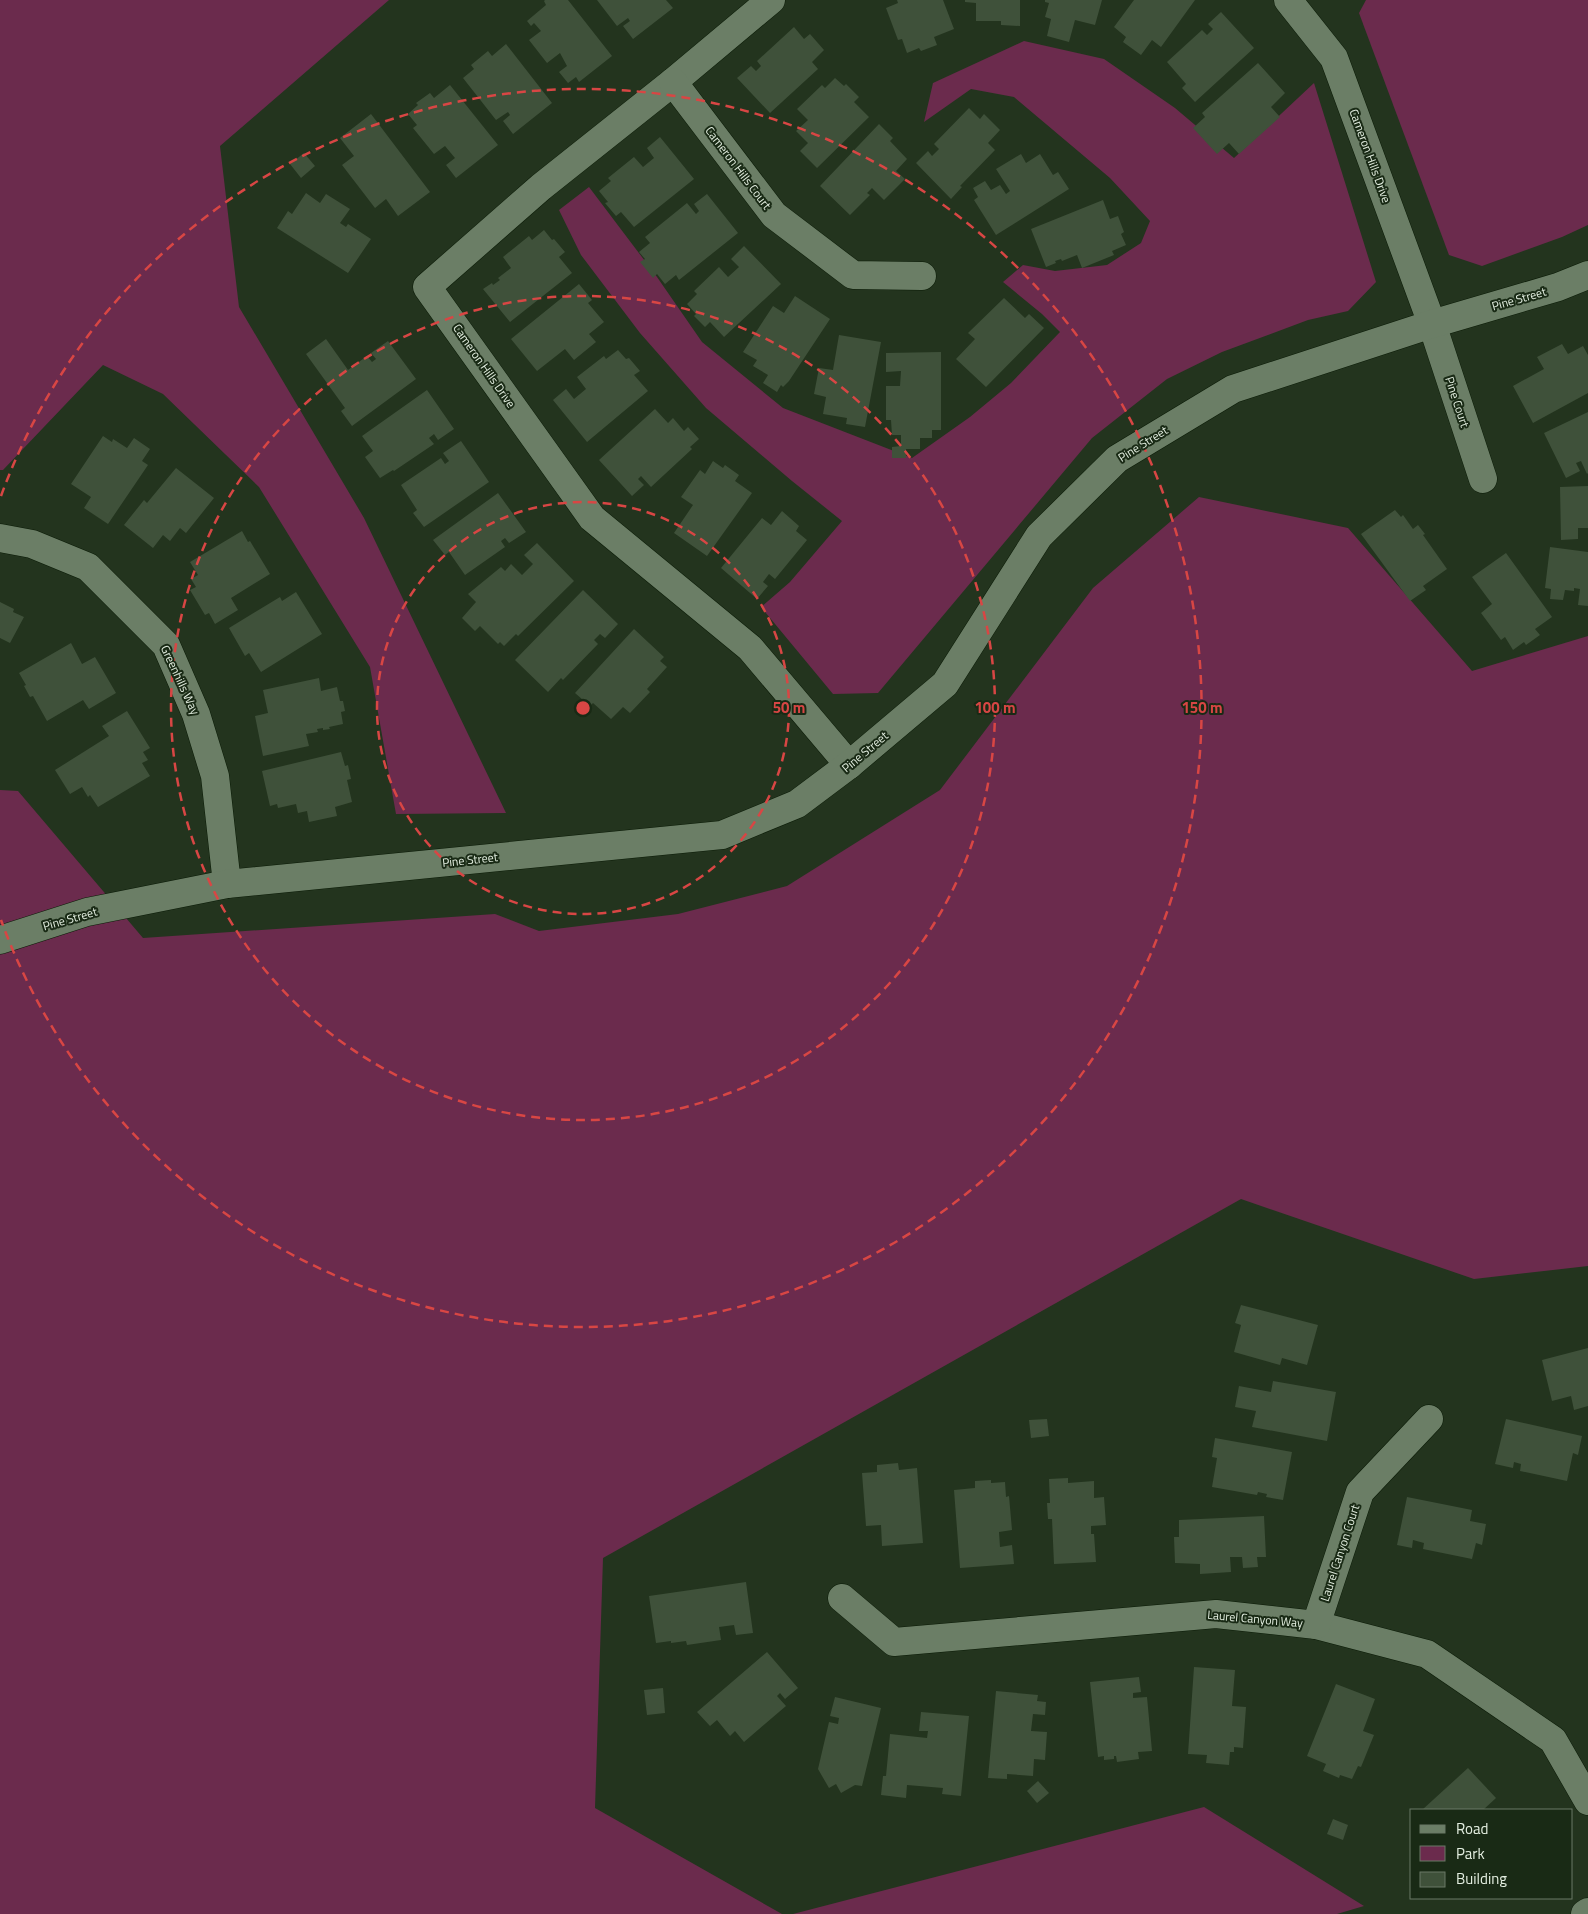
<svg xmlns="http://www.w3.org/2000/svg" width="1588" height="1914" font-family="'Titillium Web',sans-serif">
<rect width="100%" height="100%" fill="#23341e"/>
<g fill="#6b2b4d">
<path d="M 0,0 L 389,0 L 220,146 L 239,307 L 364,518 L 506,813 L 396,814 L 370,667 L 259,487 L 163,394 L 103,365 L 3,470 L 0,470 Z"/>
<path d="M 1366,0 L 1588,0 L 1588,225 L 1562,237 L 1482,266 L 1449,255 L 1359,13 Z"/>
<path d="M 1024,41 L 1104,59 L 1175,108 L 1234,158 L 1314,83 L 1376,282 L 1348,311 L 1308,320 L 1222,352 L 1167,379 L 1092,438 L 878,693 L 833,694 L 761,607 L 790,582 L 842,521 L 792,481 L 706,408 L 640,333 L 581,255 L 559,210 L 589,187 L 657,277 L 702,342 L 783,408 L 912,458 L 970,417 L 1011,383 L 1060,332 L 1042,314 L 1003,282 L 1023,265 L 1055,271 L 1107,265 L 1141,243 L 1150,221 L 1110,178 L 1014,97 L 971,89 L 924,122 L 933,83 Z"/>
<path d="M 1199,497 L 1348,528 L 1472,671 L 1588,636 L 1588,1266 L 1474,1279 L 1241,1199 L 603,1558 L 595,1808 L 782,1914 L 0,1914 L 0,790 L 18,791 L 143,938 L 495,914 L 539,931 L 678,914 L 787,886 L 940,790 L 1093,588 Z"/>
<path d="M 1204,1807 L 1364,1906 L 1337,1914 L 793,1914 Z"/>
</g>
<g fill="#3f513a">
<path d="M 545,0 L 568,0 L 612,56 L 579,82 L 576,77 L 568,83 L 559,72 L 567,66 L 560,53 L 547,63 L 529,40 L 541,31 L 534,23 L 531,26 L 527,21 L 546,5 L 544,1 Z"/>
<path d="M 597,0 L 666,0 L 673,8 L 633,39 L 623,26 L 630,21 L 628,18 L 617,26 Z"/>
<path d="M 897,0 L 943,0 L 954,29 L 934,37 L 937,45 L 921,51 L 919,48 L 907,53 L 902,39 L 898,40 L 886,8 L 898,3 Z"/>
<path d="M 965,0 L 1020,0 L 1020,26 L 1001,25 L 1001,21 L 976,21 L 976,3 L 965,2 Z"/>
<path d="M 1045,0 L 1102,0 L 1095,25 L 1075,20 L 1069,42 L 1047,36 L 1051,19 L 1045,17 L 1049,3 L 1045,2 Z"/>
<path d="M 1134,0 L 1195,0 L 1161,47 L 1152,40 L 1141,55 L 1123,42 L 1126,37 L 1114,27 Z"/>
<path d="M 1221,12 L 1254,48 L 1195,102 L 1182,88 L 1186,84 L 1167,62 L 1202,30 L 1207,35 L 1213,29 L 1208,24 Z"/>
<path d="M 794,27 L 804,39 L 810,34 L 824,50 L 812,62 L 818,69 L 770,113 L 737,78 L 751,66 L 756,71 L 761,66 L 757,61 Z"/>
<path d="M 506,44 L 552,103 L 513,134 L 503,121 L 510,115 L 508,112 L 496,120 L 463,78 L 474,69 L 471,65 L 488,51 L 492,56 Z"/>
<path d="M 1258,63 L 1285,93 L 1271,107 L 1280,117 L 1239,154 L 1229,143 L 1217,154 L 1193,128 L 1205,117 L 1202,113 Z"/>
<path d="M 835,78 L 844,86 L 846,84 L 859,97 L 854,102 L 869,117 L 817,168 L 800,151 L 808,143 L 796,131 L 808,120 L 797,109 L 822,85 L 825,88 Z"/>
<path d="M 450,85 L 498,145 L 456,178 L 446,165 L 455,158 L 445,146 L 434,154 L 413,128 L 417,125 L 408,114 L 418,105 L 416,103 L 430,93 L 434,98 Z"/>
<path d="M 969,108 L 980,119 L 984,114 L 1000,130 L 988,143 L 995,150 L 960,186 L 962,187 L 951,199 L 916,163 L 928,151 L 932,156 L 939,149 L 934,144 Z"/>
<path d="M 371,114 L 430,192 L 398,216 L 386,199 L 375,208 L 342,165 L 354,156 L 340,138 Z"/>
<path d="M 879,124 L 893,138 L 890,141 L 907,159 L 896,171 L 905,179 L 884,200 L 872,188 L 867,193 L 870,195 L 850,215 L 820,186 Z"/>
<path d="M 660,137 L 694,179 L 634,227 L 621,212 L 616,216 L 605,203 L 608,202 L 599,191 L 611,181 L 608,178 L 634,157 L 643,167 L 654,158 L 647,148 Z"/>
<path d="M 304,153 L 315,166 L 301,178 L 290,164 Z"/>
<path d="M 1021,154 L 1026,163 L 1040,154 L 1053,175 L 1058,172 L 1069,189 L 996,235 L 974,200 L 978,197 L 973,188 L 985,181 L 991,190 L 1000,185 L 1006,194 L 1010,191 L 996,169 Z"/>
<path d="M 306,193 L 320,203 L 326,194 L 350,209 L 340,223 L 346,227 L 348,224 L 371,239 L 348,273 L 277,228 L 288,211 L 292,214 Z"/>
<path d="M 707,194 L 738,233 L 679,280 L 676,275 L 665,284 L 657,274 L 653,278 L 640,262 L 645,259 L 639,252 L 650,243 L 645,237 L 687,203 L 696,214 L 699,211 L 694,204 Z"/>
<path d="M 1103,200 L 1110,219 L 1118,216 L 1124,232 L 1121,234 L 1126,245 L 1112,251 L 1114,255 L 1082,268 L 1077,255 L 1062,261 L 1061,259 L 1055,261 L 1056,263 L 1046,267 L 1031,229 Z"/>
<path d="M 544,230 L 552,240 L 554,239 L 565,252 L 559,257 L 572,273 L 510,322 L 483,289 L 492,283 L 493,285 L 500,280 L 498,278 L 511,268 L 503,257 L 529,236 L 532,240 Z"/>
<path d="M 744,246 L 781,284 L 724,337 L 710,322 L 705,327 L 694,316 L 696,314 L 687,304 L 697,294 L 694,291 L 719,267 L 728,277 L 739,267 L 731,259 Z"/>
<path d="M 579,284 L 592,300 L 588,303 L 604,322 L 589,334 L 596,342 L 574,360 L 565,349 L 537,371 L 511,339 Z"/>
<path d="M 795,296 L 830,319 L 789,381 L 783,387 L 781,385 L 777,392 L 763,383 L 768,375 L 753,366 L 757,360 L 743,352 L 773,306 L 784,313 Z"/>
<path d="M 1004,298 L 1025,318 L 1029,314 L 1044,328 L 986,387 L 956,359 L 975,339 L 968,333 Z"/>
<path d="M 839,335 L 881,342 L 865,427 L 846,424 L 847,418 L 823,414 L 826,397 L 814,394 L 819,368 L 833,370 Z"/>
<path d="M 326,339 L 348,370 L 367,356 L 372,362 L 376,359 L 371,353 L 388,341 L 416,379 L 352,426 L 341,411 L 345,408 L 306,354 Z"/>
<path d="M 1562,344 L 1568,354 L 1583,346 L 1588,355 L 1588,393 L 1533,423 L 1513,386 L 1544,369 L 1537,357 Z"/>
<path d="M 618,350 L 626,359 L 629,358 L 640,371 L 634,375 L 648,391 L 587,442 L 553,400 L 566,389 L 574,399 L 586,389 L 577,377 L 604,356 L 606,359 Z"/>
<path d="M 941,352 L 941,430 L 932,430 L 932,438 L 920,438 L 920,449 L 906,449 L 906,458 L 892,458 L 892,447 L 901,446 L 901,435 L 892,435 L 891,420 L 886,420 L 886,386 L 900,386 L 901,371 L 886,372 L 886,353 Z"/>
<path d="M 427,390 L 454,429 L 438,440 L 434,434 L 429,438 L 434,444 L 394,471 L 393,470 L 380,478 L 365,457 L 373,451 L 362,436 Z"/>
<path d="M 655,409 L 668,423 L 673,418 L 684,431 L 688,427 L 699,439 L 690,447 L 692,449 L 651,487 L 641,476 L 638,479 L 644,485 L 632,496 L 599,460 Z"/>
<path d="M 1588,412 L 1588,473 L 1587,474 L 1581,461 L 1576,463 L 1580,471 L 1566,478 L 1544,433 Z"/>
<path d="M 103,436 L 112,442 L 113,439 L 127,448 L 134,438 L 150,449 L 142,461 L 148,465 L 108,524 L 84,508 L 91,497 L 71,484 Z"/>
<path d="M 461,441 L 489,482 L 424,527 L 413,513 L 417,510 L 401,485 L 441,458 L 445,464 L 449,461 L 443,453 Z"/>
<path d="M 713,461 L 723,468 L 725,465 L 739,475 L 735,481 L 752,493 L 707,556 L 674,533 L 693,505 L 681,497 L 700,470 L 705,474 Z"/>
<path d="M 176,468 L 214,498 L 186,533 L 180,528 L 170,541 L 163,535 L 153,548 L 124,525 L 144,500 L 147,503 Z"/>
<path d="M 1588,486 L 1588,528 L 1578,528 L 1578,539 L 1561,540 L 1560,487 Z"/>
<path d="M 498,493 L 526,532 L 509,543 L 505,538 L 501,541 L 505,547 L 465,575 L 449,552 L 445,555 L 433,540 Z"/>
<path d="M 1395,510 L 1401,517 L 1403,515 L 1413,529 L 1418,525 L 1425,534 L 1423,535 L 1447,569 L 1423,586 L 1426,590 L 1410,601 L 1361,534 Z"/>
<path d="M 782,511 L 799,526 L 796,531 L 807,540 L 775,579 L 769,574 L 763,582 L 768,586 L 757,599 L 721,568 L 762,518 L 771,525 Z"/>
<path d="M 242,531 L 248,542 L 250,541 L 270,574 L 231,598 L 238,610 L 215,624 L 209,613 L 205,615 L 190,590 L 196,587 L 191,579 L 198,575 L 190,562 Z"/>
<path d="M 537,543 L 574,581 L 518,636 L 516,634 L 504,646 L 500,642 L 498,644 L 480,626 L 475,631 L 462,618 L 476,602 L 468,594 L 501,567 L 505,571 L 511,564 L 522,575 L 533,564 L 524,555 Z"/>
<path d="M 1550,547 L 1588,552 L 1588,606 L 1578,605 L 1580,589 L 1574,588 L 1574,591 L 1565,590 L 1563,600 L 1550,599 L 1551,589 L 1545,588 Z"/>
<path d="M 1506,553 L 1552,617 L 1535,629 L 1540,635 L 1526,645 L 1524,642 L 1513,650 L 1505,637 L 1501,640 L 1481,613 L 1492,604 L 1472,577 Z"/>
<path d="M 583,590 L 618,624 L 605,638 L 600,634 L 594,640 L 598,644 L 563,680 L 561,678 L 548,692 L 515,660 Z"/>
<path d="M 296,592 L 322,634 L 261,672 L 249,653 L 245,656 L 229,628 L 280,597 L 282,601 Z"/>
<path d="M 0,602 L 14,609 L 13,612 L 24,617 L 10,643 L 0,638 Z"/>
<path d="M 634,629 L 664,657 L 660,661 L 667,667 L 647,689 L 650,692 L 630,713 L 623,707 L 611,719 L 593,703 L 590,706 L 575,693 Z"/>
<path d="M 71,643 L 82,664 L 95,657 L 116,693 L 89,709 L 83,700 L 47,721 L 33,696 L 30,697 L 24,686 L 26,685 L 19,673 Z"/>
<path d="M 319,678 L 321,691 L 337,687 L 340,701 L 343,701 L 345,711 L 341,712 L 343,724 L 329,727 L 330,729 L 323,730 L 323,728 L 317,729 L 318,732 L 306,734 L 309,746 L 263,756 L 255,716 L 268,713 L 263,690 Z"/>
<path d="M 127,711 L 150,748 L 143,752 L 148,760 L 142,763 L 150,776 L 98,807 L 90,795 L 88,797 L 82,787 L 70,794 L 55,770 L 109,736 L 102,726 Z"/>
<path d="M 341,752 L 345,766 L 348,765 L 351,779 L 347,780 L 352,802 L 335,807 L 337,816 L 309,822 L 307,811 L 298,813 L 296,804 L 278,808 L 277,804 L 270,806 L 262,771 Z"/>
<path d="M 1241,1305 L 1318,1325 L 1307,1365 L 1282,1358 L 1280,1365 L 1234,1352 L 1241,1325 L 1235,1323 Z"/>
<path d="M 1588,1348 L 1588,1406 L 1574,1410 L 1571,1396 L 1552,1401 L 1542,1360 Z"/>
<path d="M 1273,1381 L 1336,1392 L 1327,1441 L 1252,1427 L 1256,1411 L 1235,1407 L 1239,1386 L 1271,1392 Z"/>
<path d="M 1047,1419 L 1049,1436 L 1031,1438 L 1029,1420 Z"/>
<path d="M 1506,1419 L 1582,1436 L 1578,1455 L 1573,1453 L 1567,1481 L 1520,1471 L 1521,1464 L 1514,1462 L 1513,1468 L 1495,1464 Z"/>
<path d="M 1215,1438 L 1292,1452 L 1283,1500 L 1266,1497 L 1267,1494 L 1258,1492 L 1257,1495 L 1212,1487 L 1217,1458 L 1212,1457 Z"/>
<path d="M 898,1463 L 899,1470 L 917,1468 L 923,1543 L 882,1546 L 881,1525 L 866,1526 L 862,1473 L 877,1472 L 877,1465 Z"/>
<path d="M 1068,1478 L 1068,1483 L 1094,1481 L 1094,1498 L 1104,1497 L 1106,1525 L 1091,1526 L 1091,1534 L 1094,1534 L 1096,1562 L 1054,1564 L 1052,1519 L 1048,1519 L 1047,1503 L 1050,1503 L 1049,1479 Z"/>
<path d="M 991,1480 L 991,1483 L 1005,1482 L 1006,1497 L 1009,1496 L 1012,1530 L 999,1532 L 1000,1547 L 1012,1545 L 1014,1564 L 960,1568 L 954,1490 L 975,1488 L 975,1481 Z"/>
<path d="M 1407,1497 L 1472,1510 L 1470,1521 L 1486,1524 L 1482,1545 L 1476,1543 L 1472,1559 L 1423,1549 L 1424,1543 L 1413,1540 L 1412,1548 L 1397,1545 Z"/>
<path d="M 1264,1516 L 1266,1557 L 1257,1557 L 1258,1567 L 1243,1568 L 1242,1557 L 1230,1557 L 1231,1572 L 1200,1574 L 1200,1564 L 1175,1563 L 1174,1537 L 1179,1537 L 1179,1520 Z"/>
<path d="M 746,1582 L 753,1633 L 736,1635 L 734,1625 L 719,1627 L 721,1640 L 687,1645 L 686,1641 L 671,1643 L 671,1641 L 656,1643 L 649,1596 Z"/>
<path d="M 767,1652 L 798,1688 L 785,1699 L 780,1693 L 777,1696 L 786,1706 L 744,1742 L 735,1731 L 730,1736 L 717,1720 L 710,1726 L 697,1712 Z"/>
<path d="M 1194,1667 L 1235,1670 L 1232,1706 L 1246,1707 L 1243,1748 L 1234,1747 L 1234,1752 L 1230,1752 L 1229,1765 L 1206,1763 L 1207,1755 L 1188,1754 Z"/>
<path d="M 1139,1677 L 1141,1692 L 1133,1693 L 1133,1698 L 1147,1697 L 1152,1751 L 1138,1752 L 1139,1759 L 1117,1762 L 1116,1756 L 1114,1756 L 1114,1759 L 1104,1760 L 1104,1756 L 1098,1757 L 1090,1682 Z"/>
<path d="M 1336,1684 L 1375,1699 L 1363,1731 L 1374,1735 L 1361,1767 L 1358,1766 L 1352,1779 L 1340,1775 L 1339,1778 L 1323,1771 L 1326,1764 L 1307,1756 Z"/>
<path d="M 663,1688 L 665,1713 L 647,1715 L 644,1690 Z"/>
<path d="M 996,1691 L 1038,1695 L 1037,1701 L 1046,1702 L 1045,1715 L 1033,1714 L 1031,1731 L 1047,1732 L 1045,1760 L 1034,1759 L 1033,1776 L 1007,1774 L 1007,1779 L 988,1778 Z"/>
<path d="M 835,1697 L 881,1708 L 862,1786 L 855,1785 L 841,1793 L 836,1784 L 829,1788 L 818,1769 L 829,1722 L 838,1724 L 839,1718 L 830,1716 Z"/>
<path d="M 921,1712 L 969,1716 L 961,1796 L 942,1794 L 943,1788 L 907,1785 L 906,1798 L 881,1795 L 883,1776 L 886,1776 L 890,1734 L 927,1738 L 928,1731 L 919,1731 Z"/>
<path d="M 1468,1768 L 1496,1798 L 1483,1810 L 1422,1810 Z"/>
<path d="M 1038,1781 L 1049,1793 L 1037,1803 L 1027,1791 Z"/>
<path d="M 1333,1819 L 1348,1825 L 1343,1840 L 1327,1834 Z"/>
</g>
<g fill="none" stroke-linecap="round" stroke-linejoin="round">
<g stroke="#0b1b07" stroke-width="29">
<g id="minor">
<path d="M 771,0 L 673,82 L 541,187 L 427,287 L 592,518 L 750,648 L 849,765"/>
<path d="M 1288,0 L 1334,58 L 1432,324 L 1483,479"/>
<path d="M 673,82 L 774,215 L 853,275 L 922,276"/>
<path d="M 0,538 L 32,544 L 88,567 L 166,645 L 196,714 L 215,776 L 227,884"/>
<path d="M 0,940 L 87,912 L 227,884 L 722,835 L 797,804 L 849,765 L 945,684 L 1039,536 L 1117,459 L 1233,389 L 1432,324 L 1558,287 L 1588,275"/>
<path d="M 842,1598 L 894,1642 L 1216,1614 L 1316,1625 L 1427,1654 L 1553,1740 L 1588,1801"/>
<path d="M 1316,1625 L 1360,1492 L 1429,1419"/>
<path d="M 1585,1914 L 1588,1912"/>
</g>
</g>
<use href="#minor" stroke="#6b7e66" stroke-width="28"/>
</g>
<g fill="none" stroke="#d84644" stroke-width="2.5" stroke-dasharray="9 6">
<circle cx="583" cy="708" r="206"/>
<circle cx="583" cy="708" r="412"/>
<path d="M1 496A619 619 0 1 1 1 920"/>
</g>
<g text-anchor="middle" stroke-width="4" stroke-linejoin="round" paint-order="stroke">
<g font-size="12" fill="#e3eee0" stroke="#192a15">
<text transform="translate(1370 156) rotate(70)" y="4">Cameron Hills Drive</text>
<text transform="translate(738 168) rotate(53)" y="4">Cameron Hills Court</text>
<text transform="translate(1519 299) rotate(-16)" y="4">Pine Street</text>
<text transform="translate(484 366) rotate(55)" y="4">Cameron Hills Drive</text>
<text transform="translate(1457 402) rotate(72)" y="4">Pine Court</text>
<text transform="translate(1143 444) rotate(-32)" y="4">Pine Street</text>
<text transform="translate(180 680) rotate(65)" y="4">Greenhills Way</text>
<text transform="translate(865 752) rotate(-40)" y="4">Pine Street</text>
<text transform="translate(470 860) rotate(-6)" y="4">Pine Street</text>
<text transform="translate(70 919) rotate(-16)" y="4">Pine Street</text>
<text transform="translate(1340 1553) rotate(-72)" y="4">Laurel Canyon Court</text>
<text transform="translate(1255 1619) rotate(5)" y="4">Laurel Canyon Way</text>
</g>
</g>
<circle cx="583" cy="708" r="8" fill="#d84644" stroke="#192a15" stroke-width="2.5"/>
<g font-size="15" text-anchor="middle" font-weight="bold" fill="#d84644" stroke="#192a15" stroke-width="4" stroke-linejoin="round" paint-order="stroke">
<text x="789" y="713">50 m</text>
<text x="995" y="713">100 m</text>
<text x="1202" y="713">150 m</text>
</g>
<rect x="1410" y="1809" width="162" height="90" fill="#192a15" stroke="#6a7866"/>
<rect x="1420" y="1825" width="25" height="8" fill="#6b7e66" stroke="#6a7866"/>
<text x="1456" y="1834" font-size="15" fill="#e3eee0">Road</text>
<rect x="1420" y="1846" width="25" height="15" fill="#6b2b4d" stroke="#6a7866"/>
<text x="1456" y="1859" font-size="15" fill="#e3eee0">Park</text>
<rect x="1420" y="1872" width="25" height="15" fill="#3f513a" stroke="#6a7866"/>
<text x="1456" y="1884" font-size="15" fill="#e3eee0">Building</text>
</svg>
